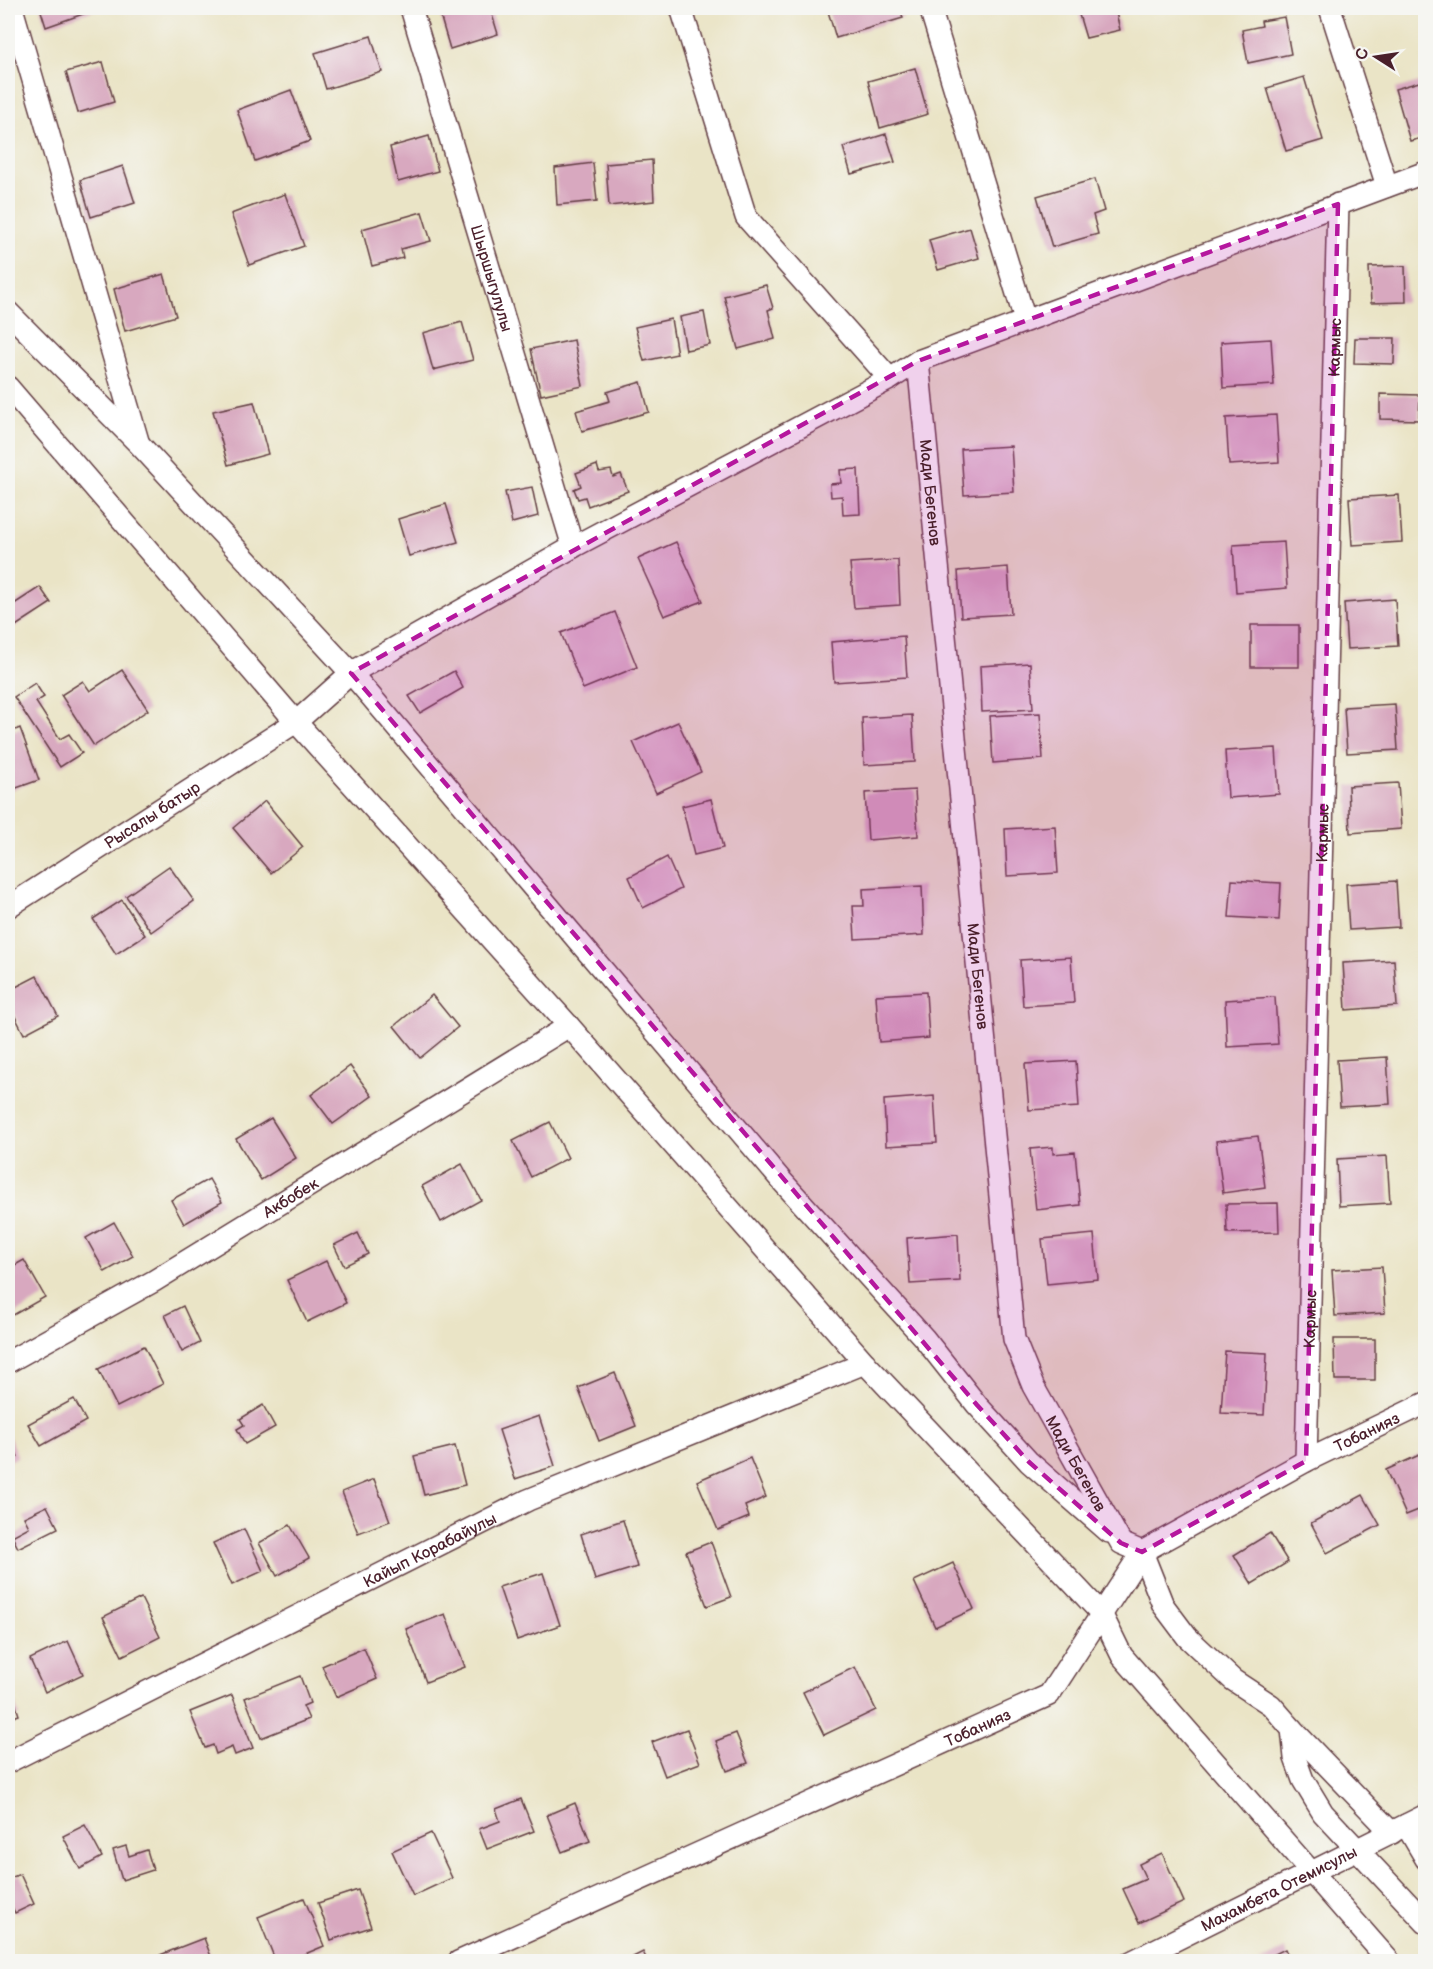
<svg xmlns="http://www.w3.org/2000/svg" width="1433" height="1969" font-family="'Balsamiq Sans',sans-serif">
<rect width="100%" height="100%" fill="#f6f6f2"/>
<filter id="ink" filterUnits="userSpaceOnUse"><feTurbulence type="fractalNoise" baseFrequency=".0167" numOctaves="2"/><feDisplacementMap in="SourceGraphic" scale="12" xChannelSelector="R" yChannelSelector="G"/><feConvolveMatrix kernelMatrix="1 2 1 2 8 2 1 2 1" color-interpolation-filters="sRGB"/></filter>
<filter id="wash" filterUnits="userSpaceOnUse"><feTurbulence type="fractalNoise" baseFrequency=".008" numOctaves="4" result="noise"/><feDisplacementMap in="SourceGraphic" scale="24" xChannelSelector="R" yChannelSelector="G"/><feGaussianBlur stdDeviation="1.35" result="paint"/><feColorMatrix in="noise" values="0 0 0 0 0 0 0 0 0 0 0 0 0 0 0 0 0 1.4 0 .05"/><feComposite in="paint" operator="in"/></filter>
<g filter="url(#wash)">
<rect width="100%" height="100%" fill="#eae4c6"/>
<g id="blocks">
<g fill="#d8a8bf">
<path d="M 40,8 L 100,8 L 46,27 Z"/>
<path d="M 438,8 L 490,8 L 498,34 L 450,49 Z"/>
<path d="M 827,8 L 900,8 L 903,18 L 836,38 Z"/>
<path d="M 1077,8 L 1115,8 L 1120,30 L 1086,38 Z"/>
<path d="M 1284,17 L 1291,54 L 1248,63 L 1242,30 L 1262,26 L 1261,21 Z"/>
<path d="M 371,36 L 382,72 L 326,89 L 315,53 Z"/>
<path d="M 103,62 L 114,102 L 78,113 L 66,72 Z"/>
<path d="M 915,68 L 928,114 L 880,128 L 868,81 Z"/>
<path d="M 1304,77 L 1323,140 L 1286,151 L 1267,88 Z"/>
<path d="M 1426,80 L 1426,137 L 1410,141 L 1395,89 Z"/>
<path d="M 291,90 L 310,141 L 255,161 L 237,110 Z"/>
<path d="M 886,134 L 895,162 L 851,174 L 843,147 Z"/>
<path d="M 429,136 L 438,171 L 398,182 L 390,147 Z"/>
<path d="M 652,160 L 654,201 L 609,206 L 606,164 Z"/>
<path d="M 593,163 L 597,201 L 557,205 L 555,168 Z"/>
<path d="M 123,166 L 135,203 L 91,217 L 80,180 Z"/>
<path d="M 1095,179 L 1104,211 L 1093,215 L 1098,234 L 1052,247 L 1037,196 Z"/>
<path d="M 285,194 L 304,246 L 249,265 L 231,214 Z"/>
<path d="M 422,212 L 431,241 L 401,249 L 403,258 L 372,266 L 362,229 Z"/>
<path d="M 970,228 L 979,258 L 938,270 L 929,240 Z"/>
<path d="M 1405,266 L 1406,302 L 1371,303 L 1369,267 Z"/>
<path d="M 164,274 L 176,316 L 125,331 L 114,289 Z"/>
<path d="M 766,285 L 773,308 L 768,310 L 775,339 L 738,349 L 724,296 Z"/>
<path d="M 704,312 L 710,345 L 686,350 L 680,317 Z"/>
<path d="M 671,319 L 677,354 L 644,361 L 635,327 Z"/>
<path d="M 462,322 L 473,360 L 433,370 L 423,333 Z"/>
<path d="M 1355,338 L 1395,338 L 1394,364 L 1354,363 Z"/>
<path d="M 1271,339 L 1274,385 L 1223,388 L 1221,342 Z"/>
<path d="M 574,340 L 583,386 L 541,395 L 531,349 Z"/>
<path d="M 641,382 L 649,412 L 582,431 L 576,411 L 610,401 L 607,392 Z"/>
<path d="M 1380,394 L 1420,395 L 1419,420 L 1380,419 Z"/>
<path d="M 254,402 L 268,454 L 228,465 L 213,411 Z"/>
<path d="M 1276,415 L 1279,462 L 1229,465 L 1226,418 Z"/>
<path d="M 1011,446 L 1014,492 L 964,495 L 961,449 Z"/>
<path d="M 597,465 L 599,472 L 611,470 L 613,477 L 621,474 L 628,491 L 588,506 L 585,497 L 578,499 L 574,489 L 581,486 L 576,473 Z"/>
<path d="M 858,469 L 860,514 L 843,515 L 842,496 L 831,497 L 830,484 L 841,483 L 840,470 Z"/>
<path d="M 532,487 L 538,516 L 512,523 L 505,492 Z"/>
<path d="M 1399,495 L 1402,542 L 1352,545 L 1349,498 Z"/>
<path d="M 446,504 L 458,542 L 409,556 L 398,519 Z"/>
<path d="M 676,542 L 703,601 L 664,616 L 638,559 Z"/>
<path d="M 1284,542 L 1287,588 L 1236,592 L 1233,545 Z"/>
<path d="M 898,560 L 900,605 L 854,608 L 850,563 Z"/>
<path d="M 1008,567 L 1011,614 L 961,617 L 958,571 Z"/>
<path d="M 40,587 L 51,603 L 8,631 L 8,608 Z"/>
<path d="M 1395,599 L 1398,646 L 1347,649 L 1344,603 Z"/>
<path d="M 615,612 L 637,667 L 583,689 L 561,633 Z"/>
<rect x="1251" y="625" width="48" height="42"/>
<path d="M 904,636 L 907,677 L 834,682 L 831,642 Z"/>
<path d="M 1030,663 L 1033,709 L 982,712 L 980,666 Z"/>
<path d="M 122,670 L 148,710 L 94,746 L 61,695 L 83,681 L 90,691 Z"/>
<path d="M 454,671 L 463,688 L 420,713 L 409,696 Z"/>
<path d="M 35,683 L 44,697 L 36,702 L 60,739 L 69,734 L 82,753 L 60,767 L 14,697 Z"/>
<path d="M 1395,704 L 1398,750 L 1347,753 L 1344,707 Z"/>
<path d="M 1040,713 L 1043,759 L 993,763 L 990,716 Z"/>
<path d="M 912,715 L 915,762 L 864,765 L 862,718 Z"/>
<path d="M 678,722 L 701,772 L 656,793 L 633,742 Z"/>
<path d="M 20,728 L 39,780 L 8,791 L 8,733 Z"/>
<path d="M 1276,748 L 1279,794 L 1228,798 L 1225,751 Z"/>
<path d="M 1398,783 L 1401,829 L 1350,833 L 1348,786 Z"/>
<path d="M 915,790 L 918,836 L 868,840 L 865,793 Z"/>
<path d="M 711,799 L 723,848 L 694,855 L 682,806 Z"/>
<path d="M 265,801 L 303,847 L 271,873 L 233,828 Z"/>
<path d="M 1055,826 L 1058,873 L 1007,876 L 1005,829 Z"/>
<path d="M 667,857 L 681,889 L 643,908 L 629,877 Z"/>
<path d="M 169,866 L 194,901 L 151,932 L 126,896 Z"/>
<path d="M 1232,880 L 1281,883 L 1279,920 L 1229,917 Z"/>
<path d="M 1396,881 L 1399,927 L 1349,930 L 1346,884 Z"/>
<path d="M 922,886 L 924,935 L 855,939 L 853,906 L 864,906 L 863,889 Z"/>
<path d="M 122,900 L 145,935 L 116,954 L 93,919 Z"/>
<path d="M 1071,957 L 1074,1003 L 1023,1006 L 1020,960 Z"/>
<path d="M 1394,960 L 1397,1006 L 1346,1010 L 1343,963 Z"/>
<path d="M 37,976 L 58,1016 L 24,1034 L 8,1003 L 8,991 Z"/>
<path d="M 926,992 L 929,1038 L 879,1042 L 876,995 Z"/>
<path d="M 432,995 L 458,1027 L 420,1058 L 394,1026 Z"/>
<path d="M 1275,997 L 1278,1044 L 1227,1047 L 1225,1000 Z"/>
<path d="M 1387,1057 L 1390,1104 L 1340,1107 L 1337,1060 Z"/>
<path d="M 1076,1061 L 1079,1107 L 1029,1110 L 1025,1064 Z"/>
<path d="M 350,1066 L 372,1096 L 333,1124 L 311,1095 Z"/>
<path d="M 934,1096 L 937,1143 L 886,1146 L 884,1100 Z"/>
<path d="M 271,1118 L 296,1158 L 261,1180 L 236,1139 Z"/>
<path d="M 550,1122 L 568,1158 L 531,1177 L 513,1141 Z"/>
<path d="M 1258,1136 L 1265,1187 L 1223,1193 L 1216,1141 Z"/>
<path d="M 1053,1147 L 1053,1154 L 1075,1152 L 1080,1205 L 1036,1210 L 1030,1149 Z"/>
<path d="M 1387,1156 L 1390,1203 L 1339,1206 L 1337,1159 Z"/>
<path d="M 462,1164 L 481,1200 L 441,1222 L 422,1186 Z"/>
<path d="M 209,1179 L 222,1202 L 184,1224 L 171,1200 Z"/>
<path d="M 1278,1203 L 1279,1232 L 1227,1233 L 1226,1204 Z"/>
<path d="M 114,1222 L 133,1256 L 105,1272 L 86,1238 Z"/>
<path d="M 358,1233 L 368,1254 L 344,1266 L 334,1245 Z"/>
<path d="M 958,1234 L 960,1281 L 910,1284 L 907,1238 Z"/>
<path d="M 1094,1234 L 1098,1279 L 1047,1284 L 1042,1239 Z"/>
<path d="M 24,1260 L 45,1297 L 8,1318 L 8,1269 Z"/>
<path d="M 326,1261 L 346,1303 L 307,1322 L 287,1280 Z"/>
<path d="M 1382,1267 L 1385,1313 L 1335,1316 L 1332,1270 Z"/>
<path d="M 183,1306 L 200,1343 L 182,1352 L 165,1315 Z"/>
<path d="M 1334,1339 L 1375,1339 L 1375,1380 L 1335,1380 Z"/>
<path d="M 144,1346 L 163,1384 L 117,1407 L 98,1369 Z"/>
<path d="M 1225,1351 L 1267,1353 L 1264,1415 L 1221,1413 Z"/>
<path d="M 615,1373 L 636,1426 L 599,1441 L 578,1388 Z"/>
<path d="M 74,1399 L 86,1421 L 41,1446 L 28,1424 Z"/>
<path d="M 263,1405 L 275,1427 L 245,1444 L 237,1429 L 244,1425 L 240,1419 Z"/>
<path d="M 539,1416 L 555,1466 L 515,1479 L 499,1430 Z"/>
<path d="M 8,1434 L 18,1457 L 8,1462 Z"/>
<path d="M 455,1446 L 465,1485 L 424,1495 L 414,1456 Z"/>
<path d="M 1426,1452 L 1426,1507 L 1406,1515 L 1386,1470 Z"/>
<path d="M 750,1458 L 766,1497 L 745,1506 L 749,1517 L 718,1530 L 697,1481 Z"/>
<path d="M 374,1479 L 390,1521 L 358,1533 L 342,1492 Z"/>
<path d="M 1363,1495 L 1380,1525 L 1327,1553 L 1311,1523 Z"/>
<path d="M 47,1506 L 58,1528 L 18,1548 L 12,1536 L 29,1527 L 24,1517 Z"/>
<path d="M 623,1520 L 637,1567 L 595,1580 L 581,1534 Z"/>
<path d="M 290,1525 L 309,1558 L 277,1576 L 259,1543 Z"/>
<path d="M 244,1529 L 263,1571 L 232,1585 L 213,1543 Z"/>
<path d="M 1270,1533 L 1288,1562 L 1252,1584 L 1234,1555 Z"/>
<path d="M 711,1542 L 731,1597 L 707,1606 L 686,1552 Z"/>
<path d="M 953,1563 L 974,1609 L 935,1627 L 914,1581 Z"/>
<path d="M 543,1573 L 560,1625 L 517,1640 L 499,1587 Z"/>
<path d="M 141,1598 L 160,1637 L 122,1656 L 103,1617 Z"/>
<path d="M 445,1614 L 465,1667 L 426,1682 L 406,1629 Z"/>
<path d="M 68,1641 L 83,1674 L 45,1692 L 30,1659 Z"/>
<path d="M 364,1648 L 377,1679 L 336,1697 L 322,1666 Z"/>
<path d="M 855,1667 L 876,1710 L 824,1735 L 803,1692 Z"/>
<path d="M 300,1676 L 310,1703 L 303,1706 L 309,1719 L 261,1738 L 245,1698 Z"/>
<path d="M 8,1682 L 19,1715 L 8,1719 Z"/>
<path d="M 232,1695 L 253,1748 L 235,1755 L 232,1747 L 216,1754 L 213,1745 L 205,1748 L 190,1712 Z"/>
<path d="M 687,1729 L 700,1763 L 665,1776 L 652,1742 Z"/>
<path d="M 736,1733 L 748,1763 L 727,1771 L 716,1741 Z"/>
<path d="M 521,1799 L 534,1831 L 487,1849 L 479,1829 L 500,1821 L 496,1809 Z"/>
<path d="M 575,1803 L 590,1841 L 562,1852 L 547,1815 Z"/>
<path d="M 85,1825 L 102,1857 L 80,1869 L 63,1836 Z"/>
<path d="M 431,1833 L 452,1878 L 413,1896 L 392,1851 Z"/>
<path d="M 126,1846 L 129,1856 L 147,1850 L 153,1870 L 122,1880 L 113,1850 Z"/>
<path d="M 1162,1853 L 1184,1902 L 1139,1923 L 1123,1889 L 1146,1879 L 1139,1864 Z"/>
<path d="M 20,1874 L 34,1904 L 15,1913 L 8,1898 L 8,1879 Z"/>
<path d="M 358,1890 L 371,1927 L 331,1940 L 318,1903 Z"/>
<path d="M 304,1898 L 324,1946 L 286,1962 L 276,1962 L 258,1917 Z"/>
<path d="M 204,1938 L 213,1962 L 162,1962 L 160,1955 Z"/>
<path d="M 1285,1949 L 1291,1962 L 1259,1962 Z"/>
<path d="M 643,1952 L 648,1962 L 623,1962 Z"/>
<path d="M 758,1956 L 760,1962 L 746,1962 Z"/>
</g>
</g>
</g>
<g filter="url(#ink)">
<use href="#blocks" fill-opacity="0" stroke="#623d42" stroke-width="1.5"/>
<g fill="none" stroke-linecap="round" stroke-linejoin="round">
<g stroke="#623d42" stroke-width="24">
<g id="street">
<path d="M 12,8 L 138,441"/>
<path id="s1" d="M 411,8 L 573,547"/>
<path d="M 681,8 L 746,217 L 890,379"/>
<path d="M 930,8 L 1025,320"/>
<path d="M 1330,8 L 1387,186"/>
<path d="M 8,312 L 139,444 L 351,673 L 573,547 L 890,379 L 918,361 L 1426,172"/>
<path id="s2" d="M 918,361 L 1014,1339 L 1033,1386 L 1121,1543 L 1142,1552 L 1163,1605 L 1187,1637 L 1233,1680 L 1271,1705 L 1292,1729 L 1295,1758 L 1303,1780 L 1323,1813 L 1426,1923"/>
<path d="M 8,387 L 296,722 L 569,1026 L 865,1363 L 1101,1613 L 1122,1656 L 1390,1962"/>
<path id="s3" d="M 8,907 L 296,722 L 351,673 L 781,1180 L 924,1338 L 977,1405 L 1029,1462 L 1109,1532"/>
<path id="s4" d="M 8,1362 L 154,1281 L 569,1026"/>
<path id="s5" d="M 1306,1461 L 1338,204"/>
<path d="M 1292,1729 L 1392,1833"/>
<path id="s6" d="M 8,1762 L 528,1500 L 865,1363"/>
<path d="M 1406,1825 L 1426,1859"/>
<path id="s7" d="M 458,1962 L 1049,1695 L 1142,1552 L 1306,1461 L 1426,1403"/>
<path id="s8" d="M 1131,1962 L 1426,1815"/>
</g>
</g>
<use href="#street" stroke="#fff" stroke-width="21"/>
</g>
</g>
<path fill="#b5179e" fill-opacity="0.2" stroke="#b5179e" stroke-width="4.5" stroke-dasharray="12 8" stroke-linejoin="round" d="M 1338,204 L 1306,1461 L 1142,1552 L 1121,1543 L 1029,1462 L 977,1405 L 351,673 L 918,361 Z"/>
<g text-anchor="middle" stroke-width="4.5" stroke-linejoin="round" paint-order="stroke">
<g font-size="16" fill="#4a1f2b" stroke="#f6f6f2">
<text dy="6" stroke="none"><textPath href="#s1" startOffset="282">Шыршыгулулы</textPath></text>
<text dy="6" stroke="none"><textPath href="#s5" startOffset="1114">Кармыс</textPath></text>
<text dy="6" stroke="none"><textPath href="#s2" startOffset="132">Мади Бегенов</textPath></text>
<text dy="6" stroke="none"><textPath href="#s3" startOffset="171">Рысалы батыр</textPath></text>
<text dy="6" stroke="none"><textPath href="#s5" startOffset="628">Кармыс</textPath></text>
<text dy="6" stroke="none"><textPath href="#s2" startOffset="618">Мади Бегенов</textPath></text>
<text dy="6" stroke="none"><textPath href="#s4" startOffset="327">Акбобек</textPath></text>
<text dy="6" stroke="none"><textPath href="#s5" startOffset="142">Кармыс</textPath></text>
<text dy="6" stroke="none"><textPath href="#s7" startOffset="1074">Тобанияз</textPath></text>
<text dy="6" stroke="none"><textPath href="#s2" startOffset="1122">Мади Бегенов</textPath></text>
<text dy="6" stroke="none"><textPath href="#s6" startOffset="472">Кайып Корабайулы</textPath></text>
<text dy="6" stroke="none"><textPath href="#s7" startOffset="570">Тобанияз</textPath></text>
<text dy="6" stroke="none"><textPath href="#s8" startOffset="165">Махамбета Отемисулы</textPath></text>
</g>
</g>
<rect width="1433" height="1969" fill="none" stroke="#f6f6f2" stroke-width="30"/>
<g transform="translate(1376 57) rotate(282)" stroke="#f6f6f2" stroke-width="4.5" paint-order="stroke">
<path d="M0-4.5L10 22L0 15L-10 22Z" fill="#4a1f2b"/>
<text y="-9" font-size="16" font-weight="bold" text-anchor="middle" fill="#4a1f2b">С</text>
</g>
</svg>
